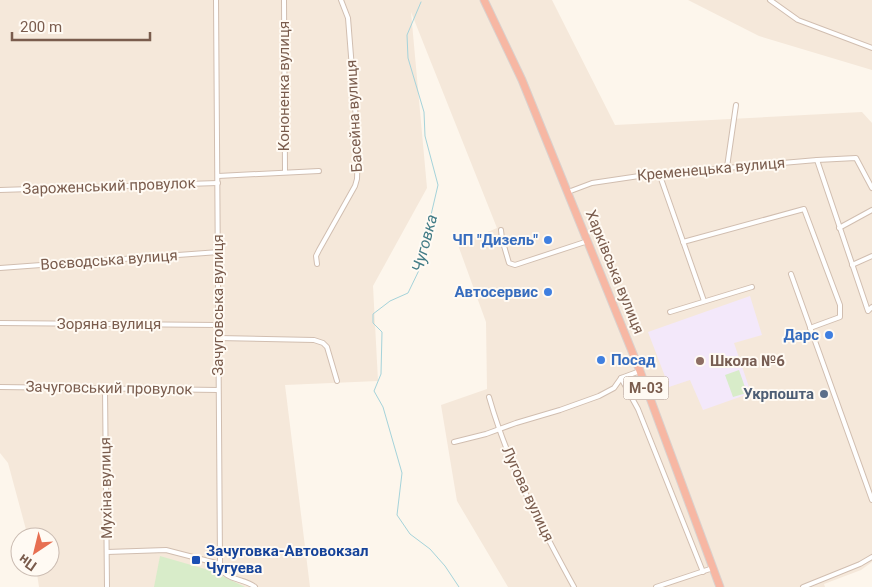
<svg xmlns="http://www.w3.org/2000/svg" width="872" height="587" font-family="Roboto,sans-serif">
<rect width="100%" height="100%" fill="#fdf6ec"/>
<g fill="#f5e8da">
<path d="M 0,0 L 552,0 L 615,125 L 862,112 L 872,123 L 872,562 L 861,570 L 824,584 L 825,587 L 508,587 L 457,501 L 441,405 L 487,389 L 486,322 L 458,245 L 497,228 L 411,12 L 427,188 L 373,286 L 378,381 L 285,385 L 310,587 L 39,587 L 36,567 L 50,567 L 50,537 L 28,537 L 8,463 L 0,453 Z"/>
<path d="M 688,0 L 872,0 L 872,70 L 759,36 Z"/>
</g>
<path fill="#f3e8fa" d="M 750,296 L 762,335 L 734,343 L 751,393 L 703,410 L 690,380 L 669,387 L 648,332 Z"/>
<g fill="#d8ecc9">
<path d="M 739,370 L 747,393 L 733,397 L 725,375 Z"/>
<path d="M 160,556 L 212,571 L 245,587 L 154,587 Z"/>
</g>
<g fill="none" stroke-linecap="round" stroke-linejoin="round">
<path stroke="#a5d3da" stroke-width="1" d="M 421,2 L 407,35 L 408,58 L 424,112 L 425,136 L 438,185 L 423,249 L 422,264 L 408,293 L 390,301 L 373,314 L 373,323 L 382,332 L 381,374 L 374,391 L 383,407 L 402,473 L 397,515 L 410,534 L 430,549 L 445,566 L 459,587"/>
<g stroke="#d1beb0" stroke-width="6">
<g id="street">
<path d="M 216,0 L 220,564 C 222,581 245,578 255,587"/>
<path d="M 284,0 L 285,172"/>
<path d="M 770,0 L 798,20 L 872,48"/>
<path d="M 817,160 L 868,311 L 872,307"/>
<path d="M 727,167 L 736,105"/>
<path d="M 659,173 L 704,301"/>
<path d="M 218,176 L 319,171"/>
<path d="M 0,190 L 218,183"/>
<path d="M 568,192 L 592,183 L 646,175 L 817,160 L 856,158 L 872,188"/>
<path d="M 839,228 L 872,210"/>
<path d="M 501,230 L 502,239 L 509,263 L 515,265 L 588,241"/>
<path d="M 683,242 L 804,209 L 840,305 L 840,317 L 810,328"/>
<path d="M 317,264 L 316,256 L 319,250 L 355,186 L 357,179 L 358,145 L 348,18 L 341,0"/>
<path d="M 852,265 L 872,256"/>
<path d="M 0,268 L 219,252"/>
<path d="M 791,274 L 872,500"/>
<path d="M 670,312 L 752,287"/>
<path d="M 0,323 L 218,325"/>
<path d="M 218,338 L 314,340 L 323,343 L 327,347 L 337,381"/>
<path d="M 621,378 L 638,409 L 703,572"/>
<path d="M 0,387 L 218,390"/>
<path d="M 105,388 L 107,587"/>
<path d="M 489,397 C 508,464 541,527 574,587"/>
<path d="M 454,442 L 486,434 L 516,423 L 560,410 L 599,396 L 614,388 L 621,378 L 640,371"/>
<path d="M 107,552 L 166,550 L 220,564"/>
<path d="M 656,587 L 713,568"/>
<path d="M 803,587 L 860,564 L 872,557"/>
</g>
</g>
<g stroke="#dad1cd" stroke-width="9">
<path id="highway" d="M 484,0 L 522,80 L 640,371 L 720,587"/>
</g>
<use href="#street" stroke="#fff" stroke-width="4"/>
<use href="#highway" stroke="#f7b7a3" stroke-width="7"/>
</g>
<g fill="#3f7fe0" stroke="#fffaf3" stroke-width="2">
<circle cx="548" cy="240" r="5"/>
<circle cx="548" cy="292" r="5"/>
<circle cx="829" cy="335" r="5"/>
<circle cx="601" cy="360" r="5"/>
</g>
<circle fill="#8d6e63" stroke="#fffaf3" stroke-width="2" cx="700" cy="361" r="5"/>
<circle fill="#5c6f8a" stroke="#fffaf3" stroke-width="2" cx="824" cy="394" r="5"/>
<rect fill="#1a4fb4" stroke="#fffaf3" stroke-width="2" x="191" y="555" width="10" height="10" rx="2.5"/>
<g text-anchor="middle" stroke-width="4" stroke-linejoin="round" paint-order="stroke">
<rect fill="#fffaf3" stroke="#a28b7f" stroke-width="1" x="623.5" y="376.5" width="45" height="23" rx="4"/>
<g font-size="14" font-weight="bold" fill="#7a5c4d">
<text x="646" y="393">М-03</text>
</g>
<g font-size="15" fill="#7a5c4d" stroke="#fffaf3">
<text transform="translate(284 86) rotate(-90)" y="5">Кононенка вулиця</text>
<text transform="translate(354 116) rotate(-93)" y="5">Басейна вулиця</text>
<text transform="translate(711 169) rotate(-5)" y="5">Кременецька вулиця</text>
<text transform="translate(109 186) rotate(-2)" y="5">Зароженський провулок</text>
<text transform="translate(109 260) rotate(-4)" y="5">Воєводська вулиця</text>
<text transform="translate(615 272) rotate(68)" y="5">Харківська вулиця</text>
<text transform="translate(218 305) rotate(-90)" y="5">Зачуговська вулиця</text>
<text x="109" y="329">Зоряна вулиця</text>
<text transform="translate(109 388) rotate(1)" y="5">Зачуговський провулок</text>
<text transform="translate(106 488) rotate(-91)" y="5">Мухіна вулиця</text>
<text transform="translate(528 494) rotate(65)" y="5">Лугова вулиця</text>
</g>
<g font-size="15" font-weight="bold" fill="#366cbe" stroke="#fffaf3" text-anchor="end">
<text x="538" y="245">ЧП "Дизель"</text>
<text x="538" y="297">Автосервис</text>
<text x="819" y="340">Дарс</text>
<text x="611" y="365" text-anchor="start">Посад</text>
</g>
<g font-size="15" font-weight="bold" fill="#785e54" stroke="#fffaf3" text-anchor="start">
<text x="710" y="366">Школа №6</text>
</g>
<g font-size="15" font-weight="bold" fill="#4e5e75" stroke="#fffaf3" text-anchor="end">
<text x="814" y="399">Укрпошта</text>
</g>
<g font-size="15" font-weight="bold" fill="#164399" stroke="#fffaf3" text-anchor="start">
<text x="206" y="556">Зачуговка-Автовокзал<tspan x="206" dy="17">Чугуева</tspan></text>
</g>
<g font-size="16" font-style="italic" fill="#437c86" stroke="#fffaf3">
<text transform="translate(424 243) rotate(-75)" y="6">Чуговка</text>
</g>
</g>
<g transform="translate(35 552) rotate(215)"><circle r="24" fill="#fffaf3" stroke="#cabbb1"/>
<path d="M0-4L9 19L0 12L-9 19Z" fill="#e76f51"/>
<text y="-8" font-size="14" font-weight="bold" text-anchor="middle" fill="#7a5c4d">Пн</text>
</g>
<path d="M12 32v8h138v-8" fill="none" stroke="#7a5c4d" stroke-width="2.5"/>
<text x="20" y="32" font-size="15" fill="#7a5c4d" stroke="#fffaf3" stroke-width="4" paint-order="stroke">200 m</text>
</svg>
